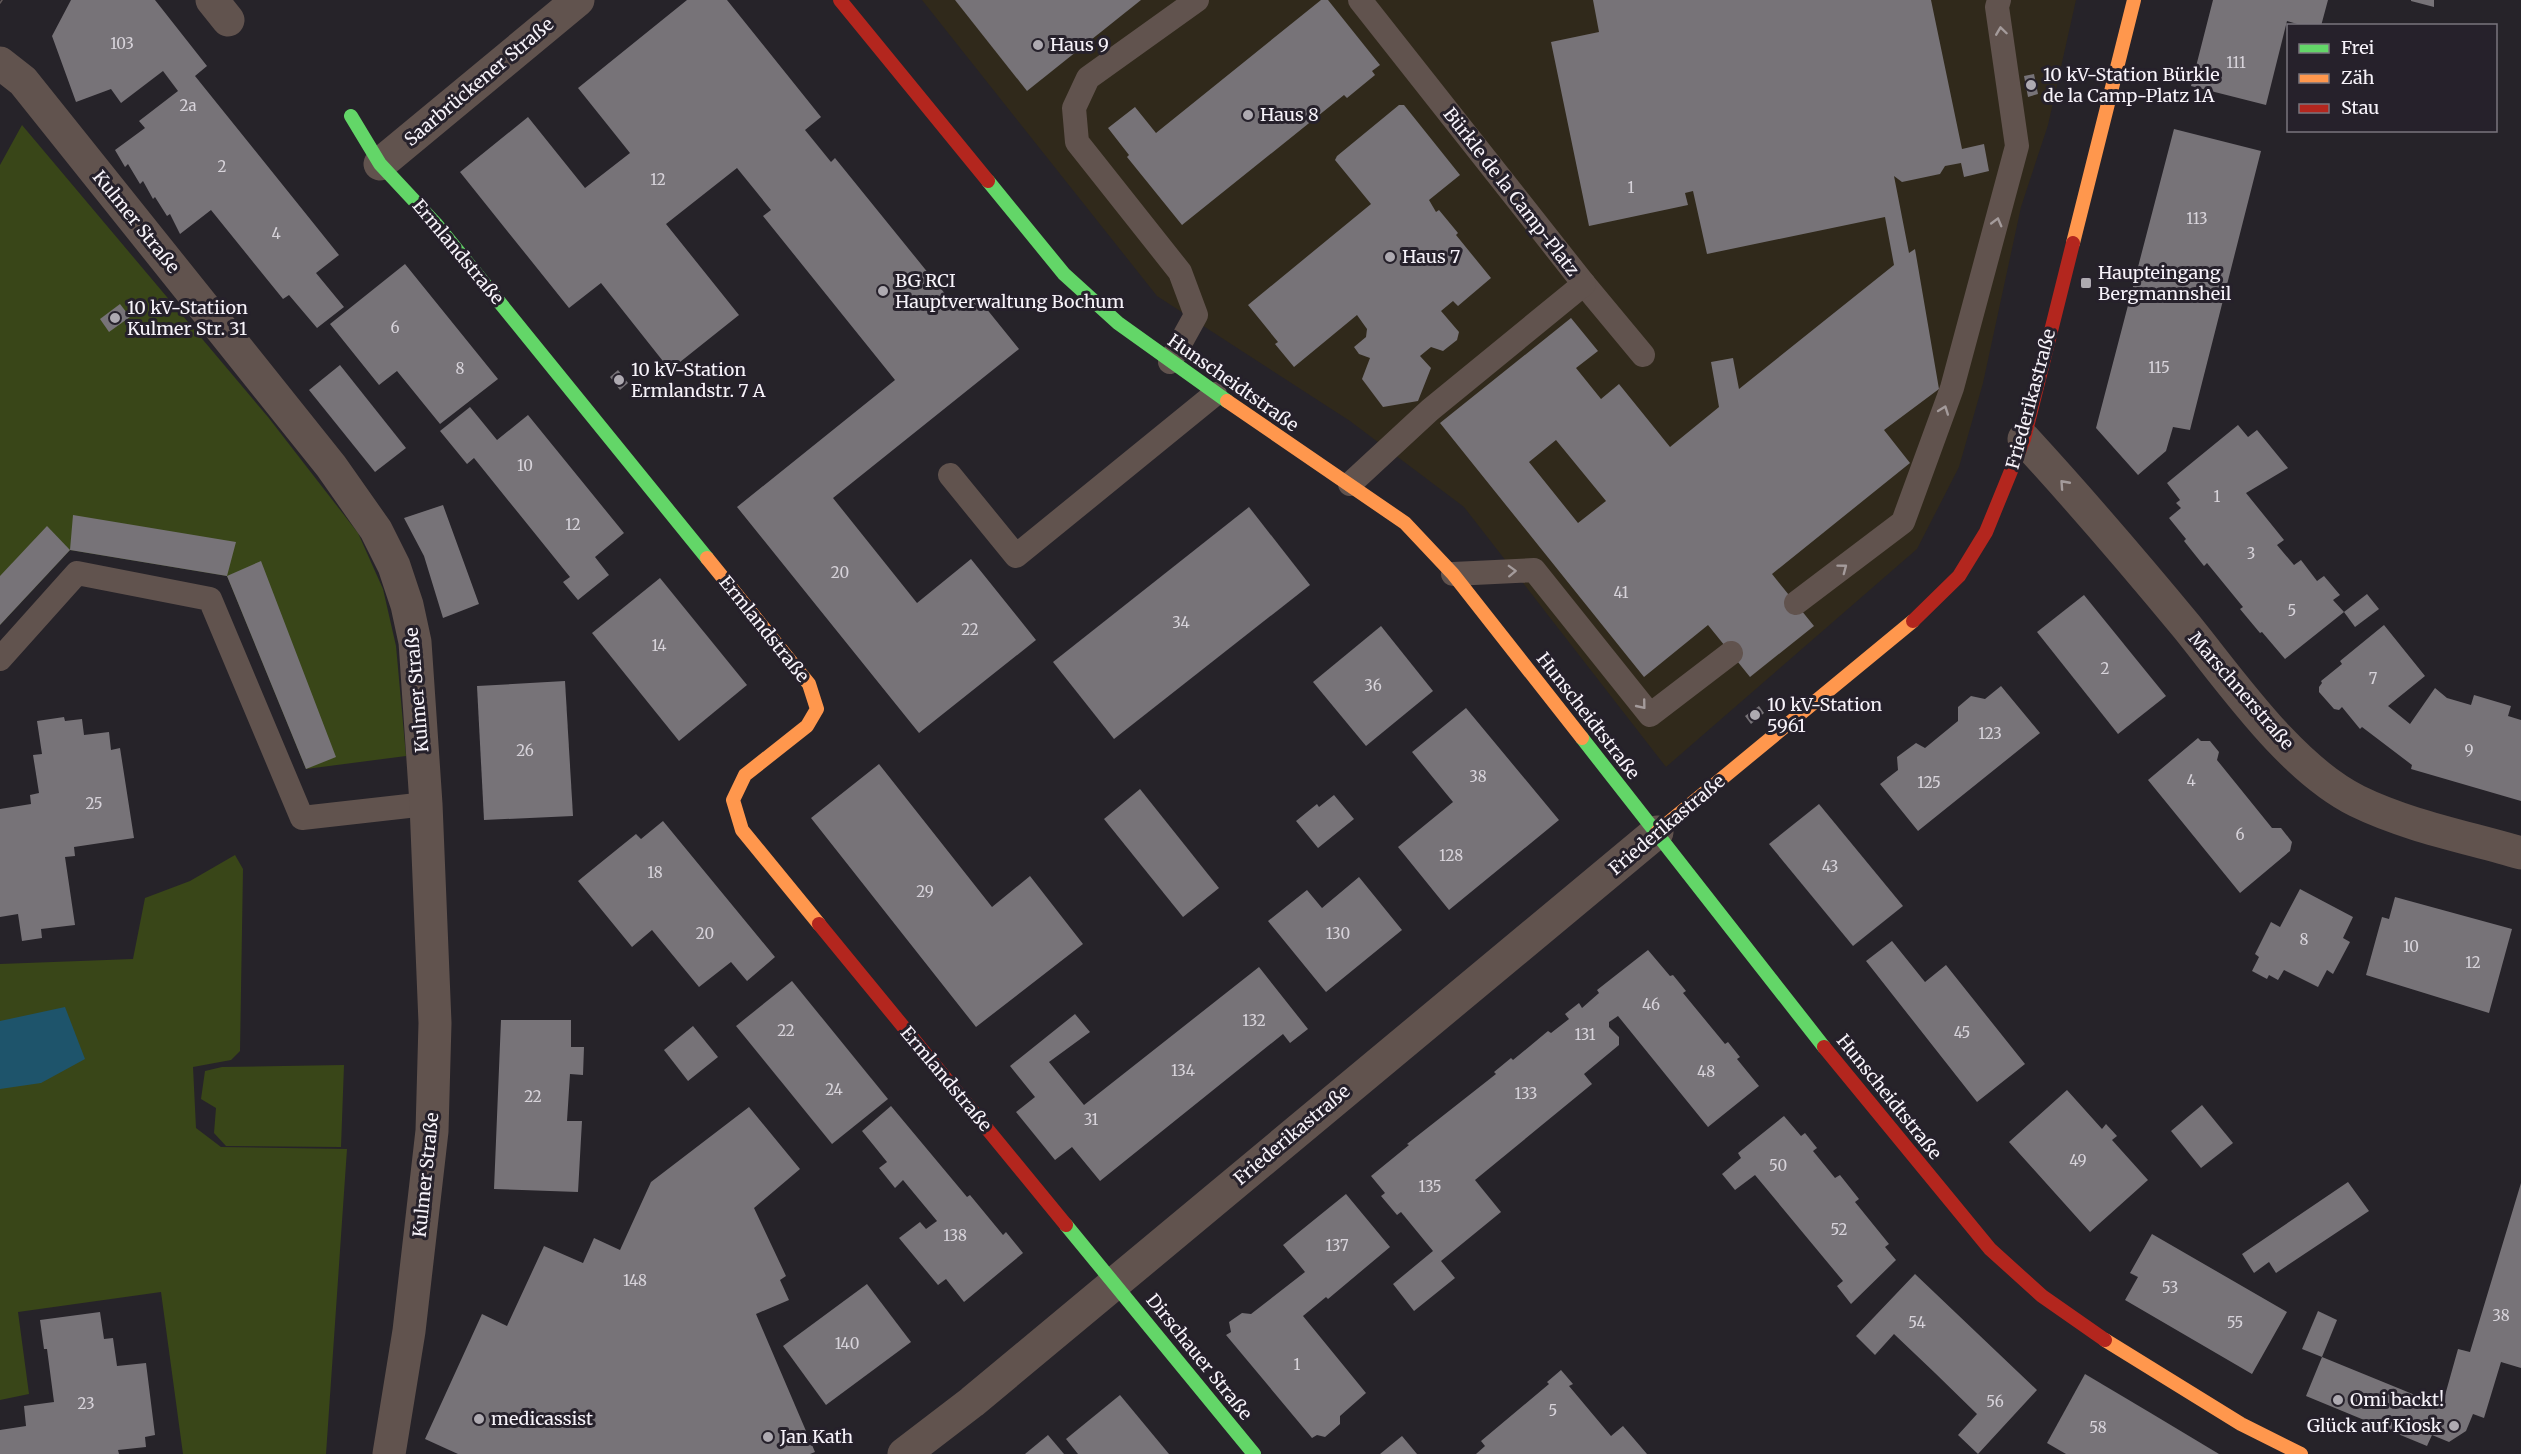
<svg xmlns="http://www.w3.org/2000/svg" width="2521" height="1454" font-family="Merriweather,serif">
<rect width="100%" height="100%" fill="#262329"/>
<path fill="#30291b" d="M 922,0 L 2076,0 L 2048,125 L 2021,207 L 1983,383 L 1959,467 L 1917,549 L 1666,767 L 1464,507 L 1350,421 L 1157,296 Z"/>
<g fill="#394618">
<path d="M 22,125 L 268,417 L 358,533 L 383,589 L 396,646 L 406,756 L 306,769 L 227,576 L 70,550 L 0,625 L 0,165 Z"/>
<path d="M 235,855 L 243,869 L 240,1051 L 231,1060 L 193,1067 L 196,1128 L 221,1147 L 347,1149 L 326,1454 L 183,1454 L 161,1292 L 18,1312 L 29,1394 L 0,1400 L 0,964 L 133,959 L 145,898 L 190,881 Z"/>
<path d="M 344,1065 L 341,1147 L 226,1146 L 214,1133 L 216,1108 L 201,1099 L 205,1071 L 222,1067 Z"/>
</g>
<path fill="#1e546b" d="M 65,1007 L 85,1059 L 41,1083 L 0,1089 L 0,1021 Z"/>
<g fill="#777378" fill-rule="evenodd">
<path d="M 71,0 L 155,0 L 207,66 L 195,76 L 339,255 L 316,273 L 344,307 L 317,328 L 289,295 L 283,299 L 211,210 L 180,234 L 170,214 L 167,216 L 155,197 L 153,199 L 143,181 L 140,184 L 128,164 L 125,167 L 115,150 L 145,128 L 139,121 L 178,91 L 163,71 L 121,103 L 111,89 L 76,102 L 52,36 Z"/>
<path d="M 687,0 L 727,0 L 821,117 L 805,130 L 831,162 L 835,158 L 959,311 L 977,297 L 1019,349 L 833,498 L 917,603 L 971,559 L 1036,640 L 919,733 L 737,507 L 895,380 L 763,216 L 771,210 L 737,168 L 666,224 L 739,315 L 670,370 L 601,283 L 569,308 L 460,172 L 528,117 L 585,188 L 630,153 L 578,88 Z"/>
<path d="M 955,0 L 1141,0 L 1027,91 Z"/>
<path d="M 1321,0 L 1328,0 L 1380,65 L 1372,71 L 1375,75 L 1347,98 L 1344,95 L 1182,225 L 1127,157 L 1129,155 L 1108,128 L 1135,107 L 1156,133 Z"/>
<path d="M 1593,0 L 1931,0 L 1962,149 L 1984,144 L 1989,171 L 1964,177 L 1961,163 L 1945,166 L 1940,174 L 1902,182 L 1894,176 L 1909,253 L 1915,249 L 1939,389 L 1884,430 L 1910,463 L 1772,574 L 1814,626 L 1750,677 L 1708,625 L 1644,677 L 1440,423 L 1571,318 L 1598,351 L 1576,368 L 1601,399 L 1619,384 L 1670,447 L 1719,407 L 1711,362 L 1733,358 L 1739,389 L 1894,265 L 1885,217 L 1707,254 L 1693,191 L 1685,193 L 1688,205 L 1589,226 L 1551,42 L 1599,32 ZM 1556,440 L 1606,501 L 1578,523 L 1529,462 Z"/>
<path d="M 2213,0 L 2328,0 L 2321,26 L 2304,26 L 2287,21 L 2266,105 L 2191,86 Z"/>
<path d="M 2411,0 L 2434,0 L 2434,7 L 2411,1 Z"/>
<path d="M 2034,74 L 2038,94 L 2028,97 L 2024,76 Z"/>
<path d="M 1399,105 L 1404,105 L 1460,175 L 1429,200 L 1436,212 L 1439,210 L 1458,233 L 1456,235 L 1491,278 L 1458,306 L 1453,301 L 1441,311 L 1459,332 L 1457,340 L 1443,351 L 1431,347 L 1420,356 L 1431,368 L 1418,401 L 1383,407 L 1362,379 L 1370,358 L 1359,354 L 1354,347 L 1366,337 L 1367,329 L 1357,315 L 1294,367 L 1275,344 L 1278,342 L 1248,305 L 1371,204 L 1335,160 L 1337,156 Z"/>
<path d="M 2174,129 L 2261,151 L 2190,430 L 2173,427 L 2166,451 L 2138,475 L 2096,428 Z"/>
<path d="M 405,264 L 498,379 L 440,424 L 397,371 L 379,385 L 330,324 Z"/>
<path d="M 120,304 L 130,317 L 109,332 L 100,319 Z"/>
<path d="M 340,365 L 406,448 L 375,472 L 309,390 Z"/>
<path d="M 618,370 L 628,383 L 620,390 L 610,377 Z"/>
<path d="M 470,407 L 497,440 L 528,415 L 624,533 L 595,557 L 609,575 L 578,600 L 563,582 L 570,577 L 474,458 L 467,464 L 440,431 Z"/>
<path d="M 2238,425 L 2248,437 L 2257,430 L 2288,468 L 2246,493 L 2284,540 L 2277,545 L 2294,565 L 2301,560 L 2317,581 L 2324,576 L 2340,595 L 2333,600 L 2344,612 L 2285,659 L 2262,632 L 2260,633 L 2240,609 L 2243,607 L 2207,563 L 2204,566 L 2184,541 L 2186,539 L 2169,518 L 2181,508 L 2176,503 L 2180,500 L 2167,483 Z"/>
<path d="M 443,505 L 479,604 L 443,618 L 424,556 L 404,518 Z"/>
<path d="M 1249,507 L 1310,585 L 1114,739 L 1053,662 Z"/>
<path d="M 73,515 L 236,542 L 227,576 L 261,561 L 336,757 L 306,769 L 227,576 L 70,550 Z"/>
<path d="M 47,526 L 70,550 L 0,625 L 0,576 Z"/>
<path d="M 660,578 L 747,685 L 679,741 L 592,633 Z"/>
<path d="M 2367,594 L 2379,609 L 2355,627 L 2344,612 Z"/>
<path d="M 2084,595 L 2166,696 L 2118,734 L 2037,632 Z"/>
<path d="M 2384,625 L 2425,676 L 2388,706 L 2410,724 L 2435,688 L 2447,698 L 2471,705 L 2474,695 L 2511,706 L 2508,716 L 2521,720 L 2521,801 L 2411,769 L 2412,765 L 2362,727 L 2360,729 L 2342,707 L 2339,710 L 2334,709 L 2319,692 L 2319,687 L 2322,683 L 2321,681 L 2342,664 L 2340,661 Z"/>
<path d="M 1381,626 L 1433,691 L 1366,746 L 1313,682 Z"/>
<path d="M 565,681 L 573,816 L 484,820 L 477,686 Z"/>
<path d="M 2001,686 L 2040,733 L 1918,831 L 1880,784 L 1898,770 L 1897,757 L 1916,743 L 1925,748 L 1958,721 L 1958,707 L 1971,696 L 1985,699 Z"/>
<path d="M 1759,706 L 1764,713 L 1751,724 L 1745,716 Z"/>
<path d="M 1466,708 L 1559,820 L 1449,910 L 1398,847 L 1453,802 L 1412,752 Z"/>
<path d="M 64,717 L 65,721 L 82,719 L 84,735 L 109,732 L 111,750 L 120,748 L 134,838 L 74,847 L 75,856 L 65,857 L 75,925 L 41,929 L 42,938 L 22,941 L 18,914 L 0,917 L 0,809 L 31,804 L 30,795 L 39,793 L 33,755 L 42,754 L 37,721 Z"/>
<path d="M 2198,738 L 2201,741 L 2210,741 L 2219,752 L 2217,760 L 2272,828 L 2281,828 L 2292,842 L 2290,851 L 2240,893 L 2148,780 Z"/>
<path d="M 879,764 L 992,907 L 1030,876 L 1083,944 L 976,1027 L 811,818 Z"/>
<path d="M 1140,789 L 1219,888 L 1183,917 L 1104,819 Z"/>
<path d="M 1334,795 L 1354,819 L 1318,848 L 1296,821 L 1317,804 L 1319,807 Z"/>
<path d="M 1819,804 L 1903,906 L 1853,946 L 1769,844 Z"/>
<path d="M 663,821 L 775,957 L 747,981 L 731,962 L 699,987 L 652,930 L 632,947 L 578,881 L 636,834 L 641,839 Z"/>
<path d="M 1359,877 L 1402,930 L 1326,992 L 1268,921 L 1307,890 L 1322,908 Z"/>
<path d="M 2300,889 L 2353,917 L 2343,938 L 2350,942 L 2333,974 L 2327,970 L 2318,987 L 2284,970 L 2278,980 L 2269,975 L 2267,979 L 2252,971 L 2259,957 L 2255,954 L 2271,922 L 2280,927 Z"/>
<path d="M 2395,897 L 2512,929 L 2489,1013 L 2366,975 L 2382,917 L 2389,919 Z"/>
<path d="M 1892,941 L 1925,982 L 1946,965 L 2025,1064 L 1977,1102 L 1866,961 Z"/>
<path d="M 1648,950 L 1670,976 L 1673,975 L 1686,991 L 1683,993 L 1725,1044 L 1728,1042 L 1740,1057 L 1737,1059 L 1759,1086 L 1708,1127 L 1618,1016 L 1609,1022 L 1609,1027 L 1619,1037 L 1619,1045 L 1584,1074 L 1592,1084 L 1475,1180 L 1501,1212 L 1441,1261 L 1455,1278 L 1414,1311 L 1393,1284 L 1433,1251 L 1401,1212 L 1397,1215 L 1381,1196 L 1385,1193 L 1371,1176 L 1409,1145 L 1407,1144 L 1496,1074 L 1494,1072 L 1511,1058 L 1513,1060 L 1548,1031 L 1551,1033 L 1569,1019 L 1565,1014 L 1579,1003 L 1582,1008 L 1599,993 L 1597,990 Z"/>
<path d="M 1259,967 L 1308,1029 L 1290,1043 L 1283,1034 L 1100,1181 L 1072,1147 L 1055,1160 L 1016,1112 L 1035,1097 L 1010,1066 L 1075,1014 L 1090,1032 L 1049,1062 L 1084,1105 Z"/>
<path d="M 792,981 L 888,1099 L 832,1144 L 736,1026 Z"/>
<path d="M 501,1020 L 571,1020 L 571,1047 L 584,1047 L 583,1075 L 570,1074 L 567,1121 L 582,1121 L 578,1192 L 494,1189 Z"/>
<path d="M 693,1026 L 718,1057 L 688,1081 L 664,1050 Z"/>
<path d="M 2067,1090 L 2102,1129 L 2106,1124 L 2117,1136 L 2112,1140 L 2148,1180 L 2090,1232 L 2009,1142 Z"/>
<path d="M 2202,1105 L 2233,1143 L 2201,1168 L 2171,1131 Z"/>
<path d="M 891,1106 L 967,1197 L 970,1195 L 1003,1235 L 1006,1232 L 1023,1253 L 964,1302 L 946,1279 L 938,1285 L 899,1238 L 920,1222 L 926,1229 L 937,1221 L 903,1180 L 895,1188 L 879,1168 L 887,1162 L 862,1131 Z"/>
<path d="M 749,1107 L 800,1169 L 754,1208 L 786,1276 L 780,1280 L 789,1300 L 756,1314 L 815,1452 L 810,1454 L 458,1454 L 425,1439 L 482,1314 L 507,1326 L 544,1246 L 583,1263 L 594,1238 L 620,1250 L 651,1182 Z"/>
<path d="M 1784,1116 L 1801,1136 L 1805,1133 L 1817,1148 L 1813,1151 L 1835,1178 L 1840,1175 L 1859,1199 L 1855,1202 L 1889,1244 L 1885,1247 L 1896,1260 L 1851,1304 L 1837,1286 L 1843,1281 L 1755,1175 L 1735,1190 L 1722,1174 L 1741,1158 L 1738,1153 Z"/>
<path d="M 2348,1182 L 2369,1211 L 2276,1273 L 2269,1262 L 2254,1273 L 2242,1254 Z"/>
<path d="M 2521,1183 L 2521,1368 L 2501,1362 L 2484,1418 L 2473,1414 L 2466,1431 L 2449,1442 L 2432,1435 L 2427,1446 L 2306,1396 L 2322,1357 L 2442,1406 L 2458,1349 L 2470,1352 Z"/>
<path d="M 1346,1194 L 1390,1247 L 1328,1299 L 1326,1297 L 1303,1316 L 1366,1393 L 1340,1416 L 1340,1424 L 1325,1437 L 1317,1435 L 1312,1438 L 1226,1335 L 1231,1332 L 1229,1322 L 1242,1313 L 1251,1314 L 1305,1272 L 1283,1245 Z"/>
<path d="M 2152,1234 L 2287,1312 L 2252,1374 L 2125,1300 L 2138,1277 L 2130,1273 Z"/>
<path d="M 1915,1274 L 2037,1390 L 1978,1454 L 1958,1435 L 1977,1414 L 1935,1373 L 1894,1334 L 1875,1355 L 1856,1336 Z"/>
<path d="M 867,1284 L 911,1342 L 826,1405 L 783,1346 Z"/>
<path d="M 2318,1311 L 2337,1320 L 2322,1357 L 2302,1349 Z"/>
<path d="M 100,1312 L 104,1339 L 113,1338 L 117,1366 L 146,1363 L 155,1435 L 145,1437 L 146,1447 L 118,1450 L 119,1454 L 0,1454 L 0,1430 L 26,1426 L 24,1406 L 54,1402 L 47,1349 L 44,1349 L 40,1320 Z"/>
<path d="M 1561,1370 L 1573,1384 L 1569,1386 L 1611,1436 L 1623,1426 L 1647,1454 L 1476,1454 L 1485,1446 L 1481,1441 L 1549,1384 L 1547,1382 Z"/>
<path d="M 2085,1374 L 2149,1412 L 2219,1454 L 2066,1454 L 2047,1443 Z"/>
<path d="M 1120,1395 L 1169,1454 L 1078,1454 L 1066,1439 Z"/>
<path d="M 1048,1435 L 1064,1454 L 1025,1454 Z"/>
<path d="M 1402,1436 L 1417,1454 L 1380,1454 Z"/>
</g>
<g fill="none" stroke-linecap="round" stroke-linejoin="round">
<g stroke="#61534e" stroke-width="24">
<path d="M 1584,284 L 1643,355"/>
<path d="M 1170,362 L 1196,315 L 1180,272 L 1077,142 L 1074,108 L 1088,78 L 1197,0"/>
<path d="M 950,475 L 1016,556 L 1215,394"/>
<path d="M 1350,484 L 1430,410 L 1584,284 L 1360,0"/>
<path d="M 1453,574 L 1534,570 L 1650,715 L 1731,653"/>
<path d="M 1796,603 L 1903,522 L 1952,388 L 2017,146 L 1997,7 L 1999,0"/>
<path d="M 0,659 L 77,573 L 210,599 L 302,818 L 426,804"/>
</g>
<g stroke="#61534e" stroke-width="33">
<path d="M 212,0 L 228,20"/>
<path d="M 0,63 L 23,81 L 331,466 L 376,530 L 394,566 L 407,605 L 415,642 L 426,804 L 435,1023 L 432,1131 L 409,1331 L 389,1454"/>
<path d="M 380,164 L 578,0"/>
<path d="M 2024,439 C 2080,500 2134,563 2187,627 C 2233,684 2291,768 2357,801 C 2408,826 2467,837 2521,853"/>
<path d="M 904,1454 L 972,1402 L 1657,832"/>
</g>
<g stroke="#63d668" stroke-width="14">
<path d="M 351,116 L 380,164 L 436,224 L 707,558"/>
<path d="M 988,181 L 1064,274 L 1118,323 L 1227,401"/>
<path d="M 1582,738 L 1824,1047"/>
<path d="M 1066,1225 L 1254,1454"/>
</g>
<g stroke="#ff974d" stroke-width="14">
<path d="M 2073,243 L 2134,0"/>
<path d="M 1227,401 L 1405,523 L 1453,574 L 1582,738"/>
<path d="M 707,558 L 809,684 L 817,709 L 807,726 L 745,775 L 733,800 L 742,830 L 819,924"/>
<path d="M 1657,832 L 1913,621"/>
<path d="M 2105,1340 L 2241,1424 L 2301,1454"/>
</g>
<g stroke="#b3261e" stroke-width="14">
<path d="M 840,0 L 988,181"/>
<path d="M 1913,621 L 1959,576 L 1986,532 L 2024,439 L 2073,243"/>
<path d="M 819,924 L 1066,1225"/>
<path d="M 1824,1047 L 1990,1249 L 2042,1296 L 2105,1340"/>
</g>
<path stroke="#625959" stroke-width="1.5" d="M 0,3 L 2,0"/>
</g>
<defs><path id="oneway-chevron" d="M-2-3.5L2.5 0L-2 3.5" fill="none" stroke-width="1.6" stroke-linecap="round" stroke-linejoin="round" transform="scale(1.5)"/></defs>
<g stroke="#a49b9b">
<use href="#oneway-chevron" transform="translate(2001 31) rotate(-98)"/>
<use href="#oneway-chevron" transform="translate(1997 222) rotate(-75)"/>
<use href="#oneway-chevron" transform="translate(1944 410) rotate(-70)"/>
<use href="#oneway-chevron" transform="translate(2064 484) rotate(-132)"/>
<use href="#oneway-chevron" transform="translate(1843 568) rotate(-37)"/>
<use href="#oneway-chevron" transform="translate(1512 571) rotate(-2)"/>
<use href="#oneway-chevron" transform="translate(1642 705) rotate(51)"/>
</g>
<g fill="#aeaab1" stroke="#26212b" stroke-width="2">
<circle cx="1038" cy="45" r="6"/>
<circle cx="2031" cy="85" r="6"/>
<circle cx="1248" cy="115" r="6"/>
<circle cx="1390" cy="257" r="6"/>
<rect x="2080" y="277" width="12" height="12" rx="3"/>
<circle cx="883" cy="291" r="6"/>
<circle cx="115" cy="318" r="6"/>
<circle cx="619" cy="380" r="6"/>
<circle cx="1755" cy="715" r="6"/>
<circle cx="2338" cy="1400" r="6"/>
<circle cx="479" cy="1419" r="6"/>
<circle cx="2454" cy="1426" r="6"/>
<circle cx="768" cy="1437" r="6"/>
</g>
<g text-anchor="middle" stroke-width="6" stroke-linejoin="round" paint-order="stroke">
<g font-size="15" fill="#d7d3da">
<text x="122" y="49">103</text>
<text x="2236" y="68">111</text>
<text x="188" y="111">2a</text>
<text x="222" y="172">2</text>
<text x="658" y="185">12</text>
<text x="1631" y="193">1</text>
<text x="2197" y="224">113</text>
<text x="276" y="239">4</text>
<text x="395" y="333">6</text>
<text x="2159" y="373">115</text>
<text x="460" y="374">8</text>
<text x="525" y="471">10</text>
<text x="2217" y="502">1</text>
<text x="573" y="530">12</text>
<text x="2251" y="559">3</text>
<text x="840" y="578">20</text>
<text x="1621" y="598">41</text>
<text x="2292" y="616">5</text>
<text x="1181" y="628">34</text>
<text x="970" y="635">22</text>
<text x="659" y="651">14</text>
<text x="2105" y="674">2</text>
<text x="2373" y="684">7</text>
<text x="1373" y="691">36</text>
<text x="1990" y="739">123</text>
<text x="525" y="756">26</text>
<text x="2469" y="756">9</text>
<text x="1478" y="782">38</text>
<text x="2191" y="786">4</text>
<text x="1929" y="788">125</text>
<text x="94" y="809">25</text>
<text x="2240" y="840">6</text>
<text x="1451" y="861">128</text>
<text x="1830" y="872">43</text>
<text x="655" y="878">18</text>
<text x="925" y="897">29</text>
<text x="705" y="939">20</text>
<text x="1338" y="939">130</text>
<text x="2304" y="945">8</text>
<text x="2411" y="952">10</text>
<text x="2473" y="968">12</text>
<text x="1651" y="1010">46</text>
<text x="1254" y="1026">132</text>
<text x="786" y="1036">22</text>
<text x="1962" y="1038">45</text>
<text x="1585" y="1040">131</text>
<text x="1183" y="1076">134</text>
<text x="1706" y="1077">48</text>
<text x="834" y="1095">24</text>
<text x="1526" y="1099">133</text>
<text x="533" y="1102">22</text>
<text x="1091" y="1125">31</text>
<text x="2078" y="1166">49</text>
<text x="1778" y="1171">50</text>
<text x="1430" y="1192">135</text>
<text x="1839" y="1235">52</text>
<text x="955" y="1241">138</text>
<text x="1337" y="1251">137</text>
<text x="635" y="1286">148</text>
<text x="2170" y="1293">53</text>
<text x="2501" y="1321">38</text>
<text x="1917" y="1328">54</text>
<text x="2235" y="1328">55</text>
<text x="847" y="1349">140</text>
<text x="1297" y="1370">1</text>
<text x="1995" y="1407">56</text>
<text x="86" y="1409">23</text>
<text x="1553" y="1416">5</text>
<text x="2098" y="1433">58</text>
</g>
<g font-size="18" fill="#f7f3fa" stroke="#26212b" text-anchor="start">
<text x="1050" y="51">Haus 9</text>
<text x="2043" y="81">10 kV-Station Bürkle<tspan x="2043" dy="21">de la Camp-Platz 1A</tspan></text>
<text x="1260" y="121">Haus 8</text>
<text x="1402" y="263">Haus 7</text>
<text x="2098" y="279">Haupteingang<tspan x="2098" dy="21">Bergmannsheil</tspan></text>
<text x="895" y="287">BG RCI<tspan x="895" dy="21">Hauptverwaltung Bochum</tspan></text>
<text x="127" y="314">10 kV-Statiion<tspan x="127" dy="21">Kulmer Str. 31</tspan></text>
<text x="631" y="376">10 kV-Station<tspan x="631" dy="21">Ermlandstr. 7 A</tspan></text>
<text x="1767" y="711">10 kV-Station<tspan x="1767" dy="21">5961</tspan></text>
<text x="2350" y="1406">Omi backt!</text>
<text x="491" y="1425">medicassist</text>
<text x="2442" y="1432" text-anchor="end">Glück auf Kiosk</text>
<text x="780" y="1443">Jan Kath</text>
</g>
<g font-size="18" fill="#f7f3fa" stroke="#26212b">
<text transform="translate(479 82) rotate(-40)" y="6">Saarbrückener Straße</text>
<text transform="translate(1511 192) rotate(52)" y="6">Bürkle de la Camp-Platz</text>
<text transform="translate(136 222) rotate(51)" y="6">Kulmer Straße</text>
<text transform="translate(458 252) rotate(50)" y="6">Ermlandstraße</text>
<text transform="translate(1233 383) rotate(35)" y="6">Hunscheidtstraße</text>
<text transform="translate(2031 399) rotate(-75)" y="6">Friederikastraße</text>
<text transform="translate(764 629) rotate(51)" y="6">Ermlandstraße</text>
<text transform="translate(417 690) rotate(-95)" y="6">Kulmer Straße</text>
<text transform="translate(2241 691) rotate(49)" y="6">Marschnerstraße</text>
<text transform="translate(1588 716) rotate(52)" y="6">Hunscheidtstraße</text>
<text transform="translate(1667 825) rotate(-40)" y="6">Friederikastraße</text>
<text transform="translate(946 1079) rotate(50)" y="6">Ermlandstraße</text>
<text transform="translate(1889 1097) rotate(51)" y="6">Hunscheidtstraße</text>
<text transform="translate(1292 1135) rotate(-40)" y="6">Friederikastraße</text>
<text transform="translate(426 1175) rotate(-84)" y="6">Kulmer Straße</text>
<text transform="translate(1199 1357) rotate(51)" y="6">Dirschauer Straße</text>
</g>
</g>
<rect x="2287" y="24" width="210" height="108" fill="#26212b" stroke="#7a757e" stroke-width="1.5"/>
<rect x="2299" y="44" width="30" height="9" fill="#63d668" stroke="#7a757e" stroke-width="1.5"/>
<text x="2341" y="54" font-size="18" fill="#f7f3fa">Frei</text>
<rect x="2299" y="74" width="30" height="9" fill="#ff974d" stroke="#7a757e" stroke-width="1.5"/>
<text x="2341" y="84" font-size="18" fill="#f7f3fa">Zäh</text>
<rect x="2299" y="104" width="30" height="9" fill="#b3261e" stroke="#7a757e" stroke-width="1.5"/>
<text x="2341" y="114" font-size="18" fill="#f7f3fa">Stau</text>
</svg>
